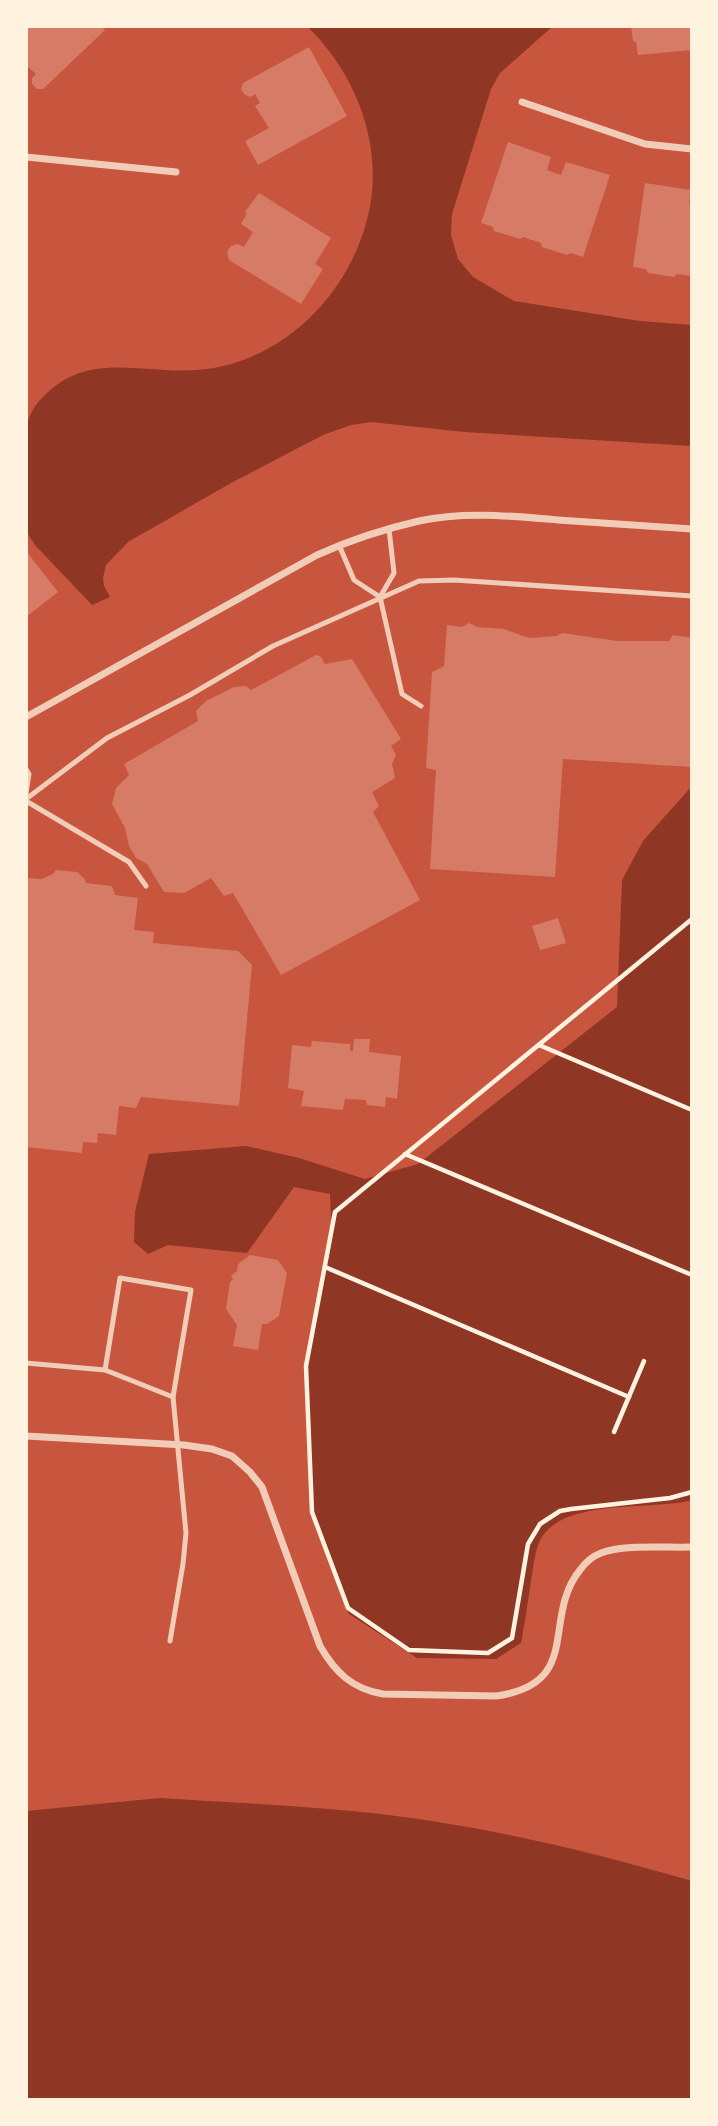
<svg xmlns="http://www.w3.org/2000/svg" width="718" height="2126" font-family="Jost,sans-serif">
<rect width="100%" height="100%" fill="#c8553d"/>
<g fill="#8f3625">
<path d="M 307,26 L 553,26 L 500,73 L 491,89 L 452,214 L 451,235 L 458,259 L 473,277 L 514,301 L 640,321 L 692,325 L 692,446 L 465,432 L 371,422 L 351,425 L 323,435 L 231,483 L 128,542 L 106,565 L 103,578 L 104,586 L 110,597 L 92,605 L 35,545 L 26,531 C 26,506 26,482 26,457 C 26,447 25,435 27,425 C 29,415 35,405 42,398 C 87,350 139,374 197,370 C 289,363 362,282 372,193 C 378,130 351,69 307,26 Z"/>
<path d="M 692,786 L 692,1500 C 649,1512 553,1495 537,1548 C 534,1558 533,1569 531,1580 C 528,1601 525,1622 521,1643 L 496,1659 L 417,1658 L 349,1614 L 313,1515 L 307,1368 L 332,1239 L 330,1194 L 294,1187 L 247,1253 L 168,1245 L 148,1254 L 134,1242 L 135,1212 L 149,1154 L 246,1146 L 299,1158 L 365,1179 L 418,1164 L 617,1007 L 622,880 L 643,841 Z"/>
<path d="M 160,1798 C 224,1802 288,1805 352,1811 C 468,1822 581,1849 692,1881 L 692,2100 L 26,2100 L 26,1811 Z"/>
</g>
<g fill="#d67c66">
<path d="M 26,26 L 101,26 L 105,30 L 43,89 L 37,89 L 32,84 L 32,78 L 36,74 L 28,67 L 26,69 Z"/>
<path d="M 631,26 L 692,26 L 692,50 L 638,55 L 636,42 L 633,41 Z"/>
<path d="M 309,47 L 347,116 L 258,165 L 245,141 L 269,128 L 255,106 L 260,103 L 255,94 L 251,97 L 245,95 L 241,89 L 243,83 Z"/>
<path d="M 508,142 L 551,157 L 547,170 L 561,175 L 566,162 L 610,175 L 583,257 L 571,253 L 567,255 L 542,247 L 541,243 L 523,237 L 520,239 L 494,231 L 493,227 L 481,223 Z"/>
<path d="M 645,183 L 691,190 L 689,204 L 692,204 L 692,276 L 677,274 L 674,277 L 648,273 L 646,269 L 633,267 Z"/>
<path d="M 259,193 L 331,238 L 315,264 L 323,269 L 301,304 L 229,260 L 227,252 L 231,246 L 238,244 L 244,247 L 253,232 L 241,224 L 247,213 L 245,212 Z"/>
<path d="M 26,551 L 58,592 L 26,617 Z"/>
<path d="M 469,623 L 477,627 L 504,629 L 529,638 L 556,636 L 563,633 L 617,641 L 669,641 L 673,635 L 692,638 L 692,767 L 563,759 L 555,877 L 430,869 L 436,770 L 426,768 L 432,672 L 444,666 L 447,625 L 462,627 Z"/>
<path d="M 316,655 L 320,656 L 325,664 L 352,659 L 401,739 L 391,746 L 396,755 L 392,764 L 395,778 L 372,792 L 379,806 L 373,812 L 420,900 L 281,975 L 233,893 L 224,896 L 211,878 L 184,893 L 164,892 L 147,864 L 136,858 L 129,846 L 125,828 L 112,804 L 116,788 L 129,775 L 124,764 L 198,721 L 196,711 L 206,701 L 234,687 L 246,686 L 251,690 Z"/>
<path d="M 56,870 L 77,872 L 85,879 L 86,883 L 112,886 L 115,895 L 138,898 L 134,930 L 154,932 L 153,943 L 238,951 L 252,965 L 239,1106 L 141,1097 L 136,1108 L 119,1106 L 116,1135 L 98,1133 L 97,1143 L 83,1142 L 82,1153 L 26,1147 L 26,878 L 42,879 L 53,874 Z"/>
<path d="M 558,918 L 566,943 L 540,950 L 532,926 Z"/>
<path d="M 354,1039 L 370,1039 L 369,1052 L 401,1056 L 397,1099 L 386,1097 L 385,1107 L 367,1105 L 366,1100 L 345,1099 L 343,1110 L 301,1106 L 304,1091 L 288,1088 L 292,1045 L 311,1047 L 312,1041 L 350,1044 L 350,1051 L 353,1051 Z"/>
<path d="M 250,1255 L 278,1260 L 287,1273 L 279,1316 L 267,1324 L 262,1324 L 258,1350 L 233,1346 L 237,1325 L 226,1309 L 230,1282 L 233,1279 L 231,1276 L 237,1271 L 238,1264 Z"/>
</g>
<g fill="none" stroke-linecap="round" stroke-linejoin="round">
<g stroke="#fff3e0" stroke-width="4.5">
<path d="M 692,919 L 335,1212 L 306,1366 L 312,1512 L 348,1608 L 409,1650 L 488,1653 L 512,1638 L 528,1544 L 540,1524 L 560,1511 L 571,1509 L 670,1498 L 692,1492"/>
<path d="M 539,1045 L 692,1110"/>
<path d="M 405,1154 L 692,1275"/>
<path d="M 325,1267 L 629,1397"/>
<path d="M 614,1432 L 644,1361"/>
</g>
<g stroke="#f1ccb7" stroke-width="5">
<path d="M 339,545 L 354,580 L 380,597 L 394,573 L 389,529"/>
<path d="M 380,597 L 402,694 L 421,706"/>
<path d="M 26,769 L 29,774 L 26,794"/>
<path d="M 26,799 L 107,738 L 190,695 L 273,646 L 419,581 L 454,580 L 692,596"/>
<path d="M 26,801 L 129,862 L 146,886"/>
<path d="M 26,1363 L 105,1370 L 173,1397"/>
<path d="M 105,1370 L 120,1278 L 191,1290 L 173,1397 L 186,1533 L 183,1564 L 170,1641"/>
</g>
<g stroke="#f1ccb7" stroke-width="7">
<path d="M 522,102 L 645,144 L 692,149"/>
<path d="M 26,157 L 176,172"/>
<path d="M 26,717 L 317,555 C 350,540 384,529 419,521 C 464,511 512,516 558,520 C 603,523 647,526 692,529"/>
<path d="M 26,1436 L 184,1445 L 212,1449 L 232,1456 L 250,1472 L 262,1487 L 320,1646 C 335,1672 352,1689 383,1694 L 496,1696 C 584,1684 541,1618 580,1570 C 585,1563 593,1556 601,1553 C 623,1544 667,1548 692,1547"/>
</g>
</g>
<rect width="718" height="2126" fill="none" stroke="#fff3e0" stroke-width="56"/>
</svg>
